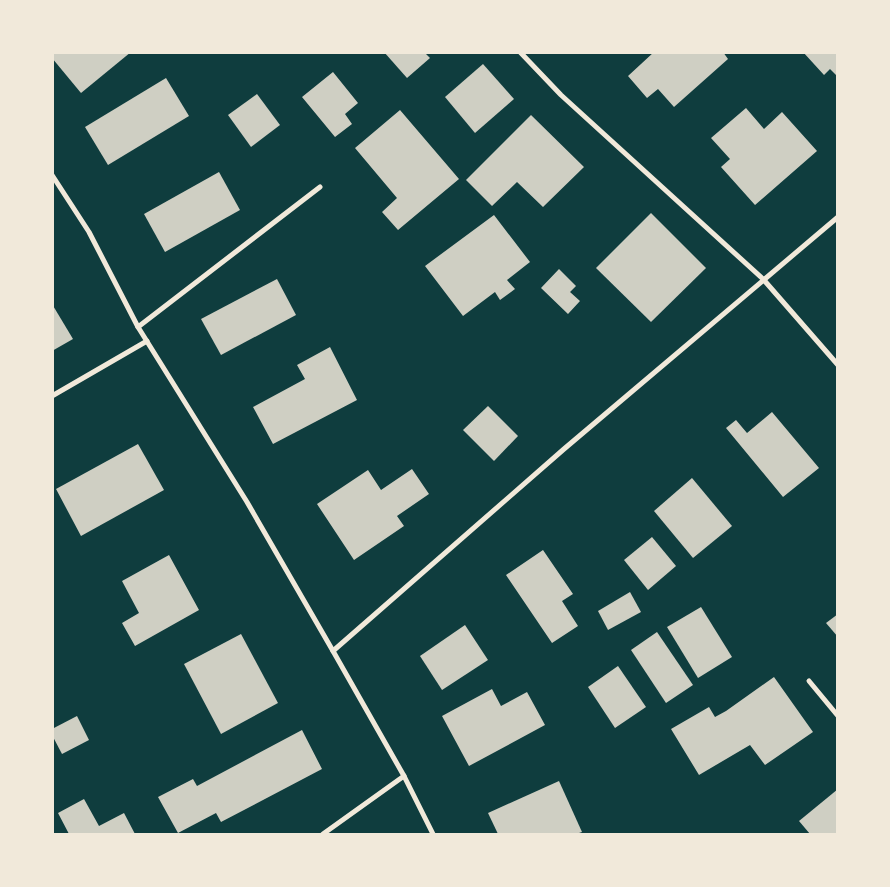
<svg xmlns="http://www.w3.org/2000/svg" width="890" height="887" font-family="Poppins,sans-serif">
<rect width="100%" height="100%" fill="#0f3d3e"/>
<g fill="#cfcfc3">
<path d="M 52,52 L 131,52 L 81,93 L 52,58 Z"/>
<path d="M 384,52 L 424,52 L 430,58 L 407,78 Z"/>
<path d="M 654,52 L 723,52 L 728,59 L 674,107 L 658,89 L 647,98 L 628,76 Z"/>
<path d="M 803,52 L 838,52 L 838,77 L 830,69 L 824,75 Z"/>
<path d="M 483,64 L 514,99 L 475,133 L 445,97 Z"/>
<path d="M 333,72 L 358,103 L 345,114 L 352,124 L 335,137 L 302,97 Z"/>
<path d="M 166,78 L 189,116 L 108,165 L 85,127 Z"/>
<path d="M 257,94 L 280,125 L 251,147 L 228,115 Z"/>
<path d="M 746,108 L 764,129 L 782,112 L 817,151 L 755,205 L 721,167 L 730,159 L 711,138 Z"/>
<path d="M 400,110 L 459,179 L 398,230 L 382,212 L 397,198 L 355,148 Z"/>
<path d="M 531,115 L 584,167 L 543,207 L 517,182 L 492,206 L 466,180 Z"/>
<path d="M 219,172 L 240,210 L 165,252 L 144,214 Z"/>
<path d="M 651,213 L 706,268 L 651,322 L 596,268 Z"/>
<path d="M 494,215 L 530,262 L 507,280 L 515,289 L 500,300 L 495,292 L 463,316 L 425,266 Z"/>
<path d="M 559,269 L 576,286 L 570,292 L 580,301 L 568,314 L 541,288 Z"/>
<path d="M 277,279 L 296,315 L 221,355 L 201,319 Z"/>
<path d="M 52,304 L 73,339 L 52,351 Z"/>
<path d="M 330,347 L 357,400 L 273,444 L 253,407 L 305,379 L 297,365 Z"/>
<path d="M 488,406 L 518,436 L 494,461 L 463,430 Z"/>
<path d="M 772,412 L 819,468 L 783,497 L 726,428 L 736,420 L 747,433 Z"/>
<path d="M 138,444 L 164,490 L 81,536 L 56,489 Z"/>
<path d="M 412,469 L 429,494 L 397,516 L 404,526 L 354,560 L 317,504 L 368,470 L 381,490 Z"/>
<path d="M 692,478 L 732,526 L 693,558 L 654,511 Z"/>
<path d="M 652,537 L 676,566 L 648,590 L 624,560 Z"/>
<path d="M 543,550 L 573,594 L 562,601 L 578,626 L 552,643 L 506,575 Z"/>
<path d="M 169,555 L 199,610 L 135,646 L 122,623 L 139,613 L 122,581 Z"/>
<path d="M 630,592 L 641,612 L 608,630 L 598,611 Z"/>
<path d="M 701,607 L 732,657 L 698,678 L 667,627 Z"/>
<path d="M 838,614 L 838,637 L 826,623 Z"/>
<path d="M 465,625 L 488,660 L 442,690 L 420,656 Z"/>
<path d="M 657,632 L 693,685 L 666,703 L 631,650 Z"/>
<path d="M 241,634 L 278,703 L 221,734 L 184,664 Z"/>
<path d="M 618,666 L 646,707 L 615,728 L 588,687 Z"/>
<path d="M 774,677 L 813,732 L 765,765 L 750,745 L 699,775 L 671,729 L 709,707 L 715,717 L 726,711 Z"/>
<path d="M 492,689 L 501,706 L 527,692 L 545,725 L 469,766 L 442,716 Z"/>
<path d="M 77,716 L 89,740 L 62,754 L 52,735 L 52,729 Z"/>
<path d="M 302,730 L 322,769 L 221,822 L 216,813 L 178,833 L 158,797 L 193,779 L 197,786 Z"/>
<path d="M 559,781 L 582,832 L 576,834 L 498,834 L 488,813 Z"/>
<path d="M 838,789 L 838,834 L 810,834 L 799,821 Z"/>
<path d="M 84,799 L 99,826 L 124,813 L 135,834 L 69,834 L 58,813 Z"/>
</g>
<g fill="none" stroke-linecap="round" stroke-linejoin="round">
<g stroke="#f1e9da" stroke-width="5">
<path d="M 520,52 L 561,95 L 763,279 L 838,365"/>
<path d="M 52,175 L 89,232 L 138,327 L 247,502 L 333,651 L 404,776 L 433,834"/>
<path d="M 138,327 L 320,187"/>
<path d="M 52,396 L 147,341"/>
<path d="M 333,651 L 564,449 L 838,217"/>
<path d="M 809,681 L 838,716"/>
<path d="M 323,834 L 404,776"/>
</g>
</g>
<rect width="890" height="887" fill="none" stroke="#f1e9da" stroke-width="108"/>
</svg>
